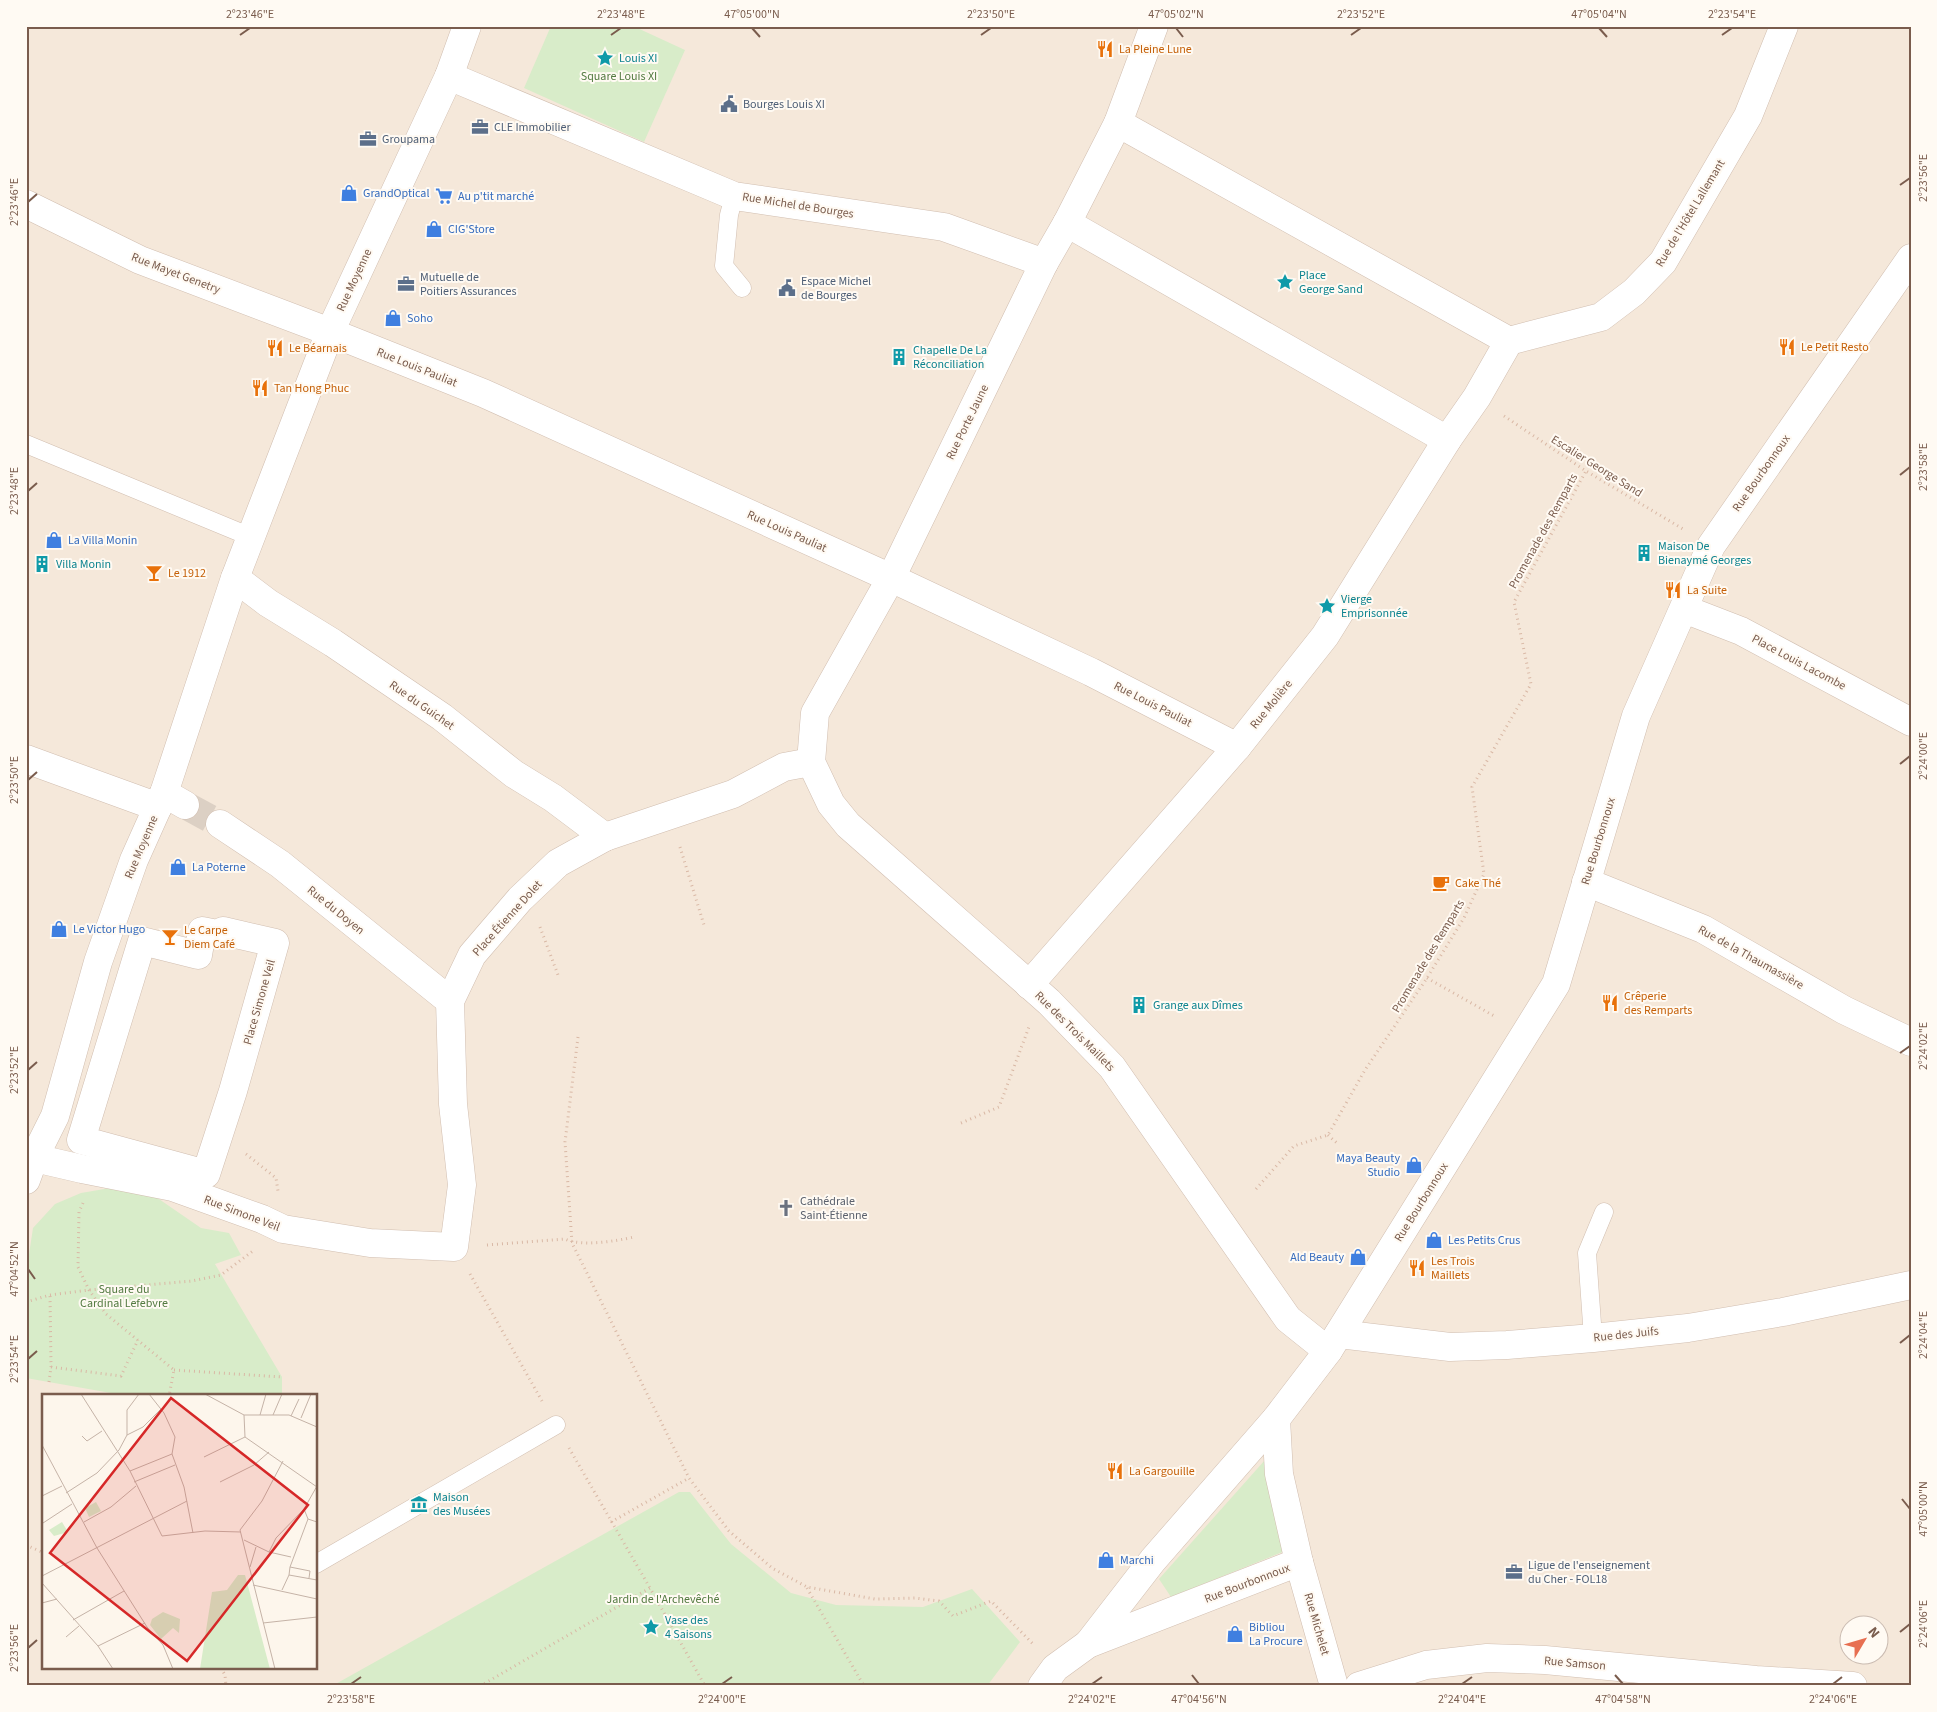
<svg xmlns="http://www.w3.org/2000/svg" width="1937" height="1712" font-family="'Source Sans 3',sans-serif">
<rect width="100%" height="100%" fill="#fdf6ec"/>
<path fill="#f5e8da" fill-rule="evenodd" d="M 26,26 L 1911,26 L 1911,1686 L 26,1686 ZM 44,1396 L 316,1396 L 316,1668 L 44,1668 ZM 1850,1624 L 1880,1624 L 1880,1654 L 1850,1654 Z"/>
<g fill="#d8ecc9">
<path d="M 551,26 L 633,26 L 685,50 L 644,142 L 524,88 Z"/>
<path d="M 110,1188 L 156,1197 L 201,1228 L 229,1233 L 241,1255 L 215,1264 L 282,1377 L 282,1396 L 128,1396 L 26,1378 L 26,1274 L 33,1228 L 55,1204 L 81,1193 Z"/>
<path d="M 1265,1460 L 1285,1551 L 1171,1597 L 1159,1579 Z"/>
<path d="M 679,1492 L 690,1492 L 731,1544 L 791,1593 L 836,1605 L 923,1607 L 972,1589 L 1020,1642 L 987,1686 L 332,1686 Z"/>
</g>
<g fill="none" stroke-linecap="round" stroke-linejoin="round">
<path stroke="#dcd0c4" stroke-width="28" stroke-dasharray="28 14" stroke-linecap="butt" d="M 185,805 L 220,824"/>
<g stroke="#d1beb0" stroke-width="19">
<g id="lane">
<path d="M 734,196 L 729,215 L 724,266 L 742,288"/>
<path d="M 26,444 L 251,537"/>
<path d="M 1593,1338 L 1587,1253 L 1604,1212"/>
<path d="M 316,1564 L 556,1425"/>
</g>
</g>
<g stroke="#d1beb0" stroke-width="29">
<g id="street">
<path d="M 1154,26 L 1118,123 L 1067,223 L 1044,263 L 891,578 L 815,713 L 811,762 L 831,804 L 848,825 L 1049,1002 L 1112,1067 L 1288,1319 L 1328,1351"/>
<path d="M 449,76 L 734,196 L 944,227 L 1044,263"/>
<path d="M 1118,123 L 1509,341"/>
<path d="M 26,204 L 140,260 L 330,332 L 483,393 L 891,578 L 1091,672 L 1237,747"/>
<path d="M 1067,223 L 1447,440"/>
<path d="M 235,578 L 268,603 L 333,643 L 442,717 L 514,774 L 553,798 L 605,837"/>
<path d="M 1684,609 L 1741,631 L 1911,722"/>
<path d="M 26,759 L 158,807"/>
<path d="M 164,793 L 185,805"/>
<path d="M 220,824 L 280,864 L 450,1001"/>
<path d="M 1586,882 L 1703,929 L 1844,1010 L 1911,1042"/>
<path d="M 202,931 L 222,935 L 223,931 L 275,943 L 233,1091 L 206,1174 L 81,1140 L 142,941 L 198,955 Z"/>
<path d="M 1029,985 L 1237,747 L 1325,636 L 1447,440 L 1477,397 L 1509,341 L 1601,317 L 1634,292 L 1663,262 L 1748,116 L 1784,26"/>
<path d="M 26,1156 L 82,1169 L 173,1187 L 262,1219 L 283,1229 L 370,1243 L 454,1247 L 462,1185 L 453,1104 L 450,1001 L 472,955 L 520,899 L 558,863 L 605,837 L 733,794 L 784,767 L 811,762"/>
<path d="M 26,1180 L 34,1158 L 55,1116 L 98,962 L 134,860 L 164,793 L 235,578 L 330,332 L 449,76 L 467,26"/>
<path d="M 1339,1334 L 1450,1347 L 1507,1345 L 1593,1338 L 1688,1328 L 1783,1312 L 1911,1285"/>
<path d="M 1276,1419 L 1279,1474 L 1299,1562 L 1334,1686"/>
<path d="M 1088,1644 L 1153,1560 L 1276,1419 L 1328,1351 L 1556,984 L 1636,716 L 1711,546 L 1911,258"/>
<path d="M 1042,1686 L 1055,1668 L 1088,1644 L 1299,1562"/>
<path d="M 1359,1686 L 1426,1665 L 1487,1658 L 1545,1660 L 1756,1680 L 1853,1686"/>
</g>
</g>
<g stroke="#d9b8a5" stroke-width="3" stroke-dasharray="1 4" stroke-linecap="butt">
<path d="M 1504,416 L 1586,471 L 1683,529"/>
<path d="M 680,847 L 704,925"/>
<path d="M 540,927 L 558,975"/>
<path d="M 1427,978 L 1496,1017"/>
<path d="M 578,1037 L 565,1142 L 572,1243 L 689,1478"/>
<path d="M 961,1123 L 999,1107 L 1029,1027"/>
<path d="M 1328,1135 L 1338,1144"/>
<path d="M 246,1154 L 276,1178 L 278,1191"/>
<path d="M 1256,1189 L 1294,1146 L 1328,1135 L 1365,1070 L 1427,978 L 1464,918 L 1484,874 L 1472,787 L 1531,684 L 1514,602 L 1586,471"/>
<path d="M 83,1203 L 79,1212 L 78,1267 L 89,1290 L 106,1314 L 174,1370 L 169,1396"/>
<path d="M 487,1245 L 565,1239 C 581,1247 616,1241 634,1237"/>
<path d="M 470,1274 L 542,1401"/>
<path d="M 26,1302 L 50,1295 L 89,1290 L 192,1281 L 221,1275 L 253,1251"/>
<path d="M 51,1367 L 121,1376 L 138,1340"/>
<path d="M 174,1370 L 282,1377"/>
<path d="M 49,1382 L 51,1367 L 50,1295"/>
<path d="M 569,1448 L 650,1588"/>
<path d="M 611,1522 L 689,1478 L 729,1531 L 772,1568 L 807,1587 L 875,1599 L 915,1598 L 939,1601 L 953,1616 L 991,1601 L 1033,1644"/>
<path d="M 26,1545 L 44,1553"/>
<path d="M 807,1588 L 864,1686"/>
<path d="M 221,1668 L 225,1675 L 226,1686"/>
<path d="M 480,1686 L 650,1588 L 705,1686"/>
</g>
<use href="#lane" stroke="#fff" stroke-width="18"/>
<use href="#street" stroke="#fff" stroke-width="28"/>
</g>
<path fill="none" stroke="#7a5c4d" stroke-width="2" d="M 752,28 L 760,37M 1176,28 L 1183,37M 1599,28 L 1607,37M 240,35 L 250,28M 611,35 L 621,28M 981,35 L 991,28M 1351,35 L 1361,28M 1722,35 L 1732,28M 1900,185 L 1910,178M 28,202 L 37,194M 1900,475 L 1910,467M 28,491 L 37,483M 1900,764 L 1910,756M 28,780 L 37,772M 1900,1053 L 1910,1046M 28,1070 L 37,1062M 28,1269 L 35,1279M 1900,1343 L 1910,1335M 28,1359 L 37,1351M 1902,1499 L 1910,1509M 1900,1632 L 1910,1624M 28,1648 L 37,1640M 1192,1675 L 1199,1684M 1615,1675 L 1623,1684M 351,1684 L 361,1677M 722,1684 L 732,1677M 1092,1684 L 1102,1677M 1462,1684 L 1472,1677M 1833,1684 L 1842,1677"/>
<defs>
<g id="restaurant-bare" transform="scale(1.35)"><path d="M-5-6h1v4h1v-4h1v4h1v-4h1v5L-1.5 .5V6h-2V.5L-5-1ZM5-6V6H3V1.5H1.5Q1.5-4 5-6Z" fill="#e8710a" stroke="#fffaf3" stroke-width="2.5" paint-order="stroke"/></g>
<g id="sight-bare" transform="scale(1.35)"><path d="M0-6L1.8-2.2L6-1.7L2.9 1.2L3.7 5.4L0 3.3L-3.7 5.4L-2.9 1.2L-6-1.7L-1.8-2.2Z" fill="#0f9aa8" stroke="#fffaf3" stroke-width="2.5" paint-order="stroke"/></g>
<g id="civic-bare" transform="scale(1.35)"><path d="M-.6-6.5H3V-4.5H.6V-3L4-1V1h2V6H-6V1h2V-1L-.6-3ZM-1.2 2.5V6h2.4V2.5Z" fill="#5c6f8a" stroke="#fffaf3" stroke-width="2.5" paint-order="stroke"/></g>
<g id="office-bare" transform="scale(1.35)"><path d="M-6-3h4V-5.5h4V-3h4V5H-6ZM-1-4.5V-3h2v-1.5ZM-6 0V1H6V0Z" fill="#5c6f8a" stroke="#fffaf3" stroke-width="2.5" paint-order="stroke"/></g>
<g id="shop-bare" transform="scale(1.35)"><path d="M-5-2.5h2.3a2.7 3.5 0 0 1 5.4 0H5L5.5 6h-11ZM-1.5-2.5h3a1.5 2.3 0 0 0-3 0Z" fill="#3f7fe0" stroke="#fffaf3" stroke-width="2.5" paint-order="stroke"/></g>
<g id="supermarket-bare" transform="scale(1.35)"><path d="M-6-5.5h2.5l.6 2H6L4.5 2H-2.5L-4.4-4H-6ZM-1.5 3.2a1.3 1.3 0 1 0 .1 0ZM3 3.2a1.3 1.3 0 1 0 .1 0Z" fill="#3f7fe0" stroke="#fffaf3" stroke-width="2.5" paint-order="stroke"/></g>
<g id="building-bare" transform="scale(1.35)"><path d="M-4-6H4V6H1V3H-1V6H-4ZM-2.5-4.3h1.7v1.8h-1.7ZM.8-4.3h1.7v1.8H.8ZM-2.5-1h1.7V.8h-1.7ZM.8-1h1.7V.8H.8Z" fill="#0f9aa8" stroke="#fffaf3" stroke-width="2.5" paint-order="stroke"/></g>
<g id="bar-bare" transform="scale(1.35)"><path d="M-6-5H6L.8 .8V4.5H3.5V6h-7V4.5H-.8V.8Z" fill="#e8710a" stroke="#fffaf3" stroke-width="2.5" paint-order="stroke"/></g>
<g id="cafe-bare" transform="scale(1.35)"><path d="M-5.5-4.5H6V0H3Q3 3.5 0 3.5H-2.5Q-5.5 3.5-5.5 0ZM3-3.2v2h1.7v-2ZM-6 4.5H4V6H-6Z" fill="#e8710a" stroke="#fffaf3" stroke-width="2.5" paint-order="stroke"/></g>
<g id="church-bare" transform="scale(1.35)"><path d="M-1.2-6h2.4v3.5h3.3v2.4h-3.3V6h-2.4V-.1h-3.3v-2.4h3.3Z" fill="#6b7280" stroke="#fffaf3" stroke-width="2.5" paint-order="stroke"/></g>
<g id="museum-bare" transform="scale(1.35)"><path d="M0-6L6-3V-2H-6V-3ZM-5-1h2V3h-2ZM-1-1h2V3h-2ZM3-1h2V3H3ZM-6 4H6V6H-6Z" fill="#0f9aa8" stroke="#fffaf3" stroke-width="2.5" paint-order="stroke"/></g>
</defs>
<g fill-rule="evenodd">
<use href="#restaurant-bare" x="1105" y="49"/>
<use href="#sight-bare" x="605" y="58"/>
<use href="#civic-bare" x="729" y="104"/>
<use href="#office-bare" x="480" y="127"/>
<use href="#office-bare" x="368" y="139"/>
<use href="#shop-bare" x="349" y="193"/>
<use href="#supermarket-bare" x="444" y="196"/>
<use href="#shop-bare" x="434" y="229"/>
<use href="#sight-bare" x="1285" y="282"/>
<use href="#office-bare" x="406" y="284"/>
<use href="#civic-bare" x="787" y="288"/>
<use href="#shop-bare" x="393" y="318"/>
<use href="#restaurant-bare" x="1787" y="347"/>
<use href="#restaurant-bare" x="275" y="348"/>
<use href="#building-bare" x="899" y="357"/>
<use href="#restaurant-bare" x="260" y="388"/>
<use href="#shop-bare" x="54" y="540"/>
<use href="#building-bare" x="1644" y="553"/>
<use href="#building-bare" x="42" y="564"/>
<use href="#bar-bare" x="154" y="573"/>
<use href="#restaurant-bare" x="1673" y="590"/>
<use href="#sight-bare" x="1327" y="606"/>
<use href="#shop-bare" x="178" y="867"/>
<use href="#cafe-bare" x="1441" y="883"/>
<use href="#shop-bare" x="59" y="929"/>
<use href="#bar-bare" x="170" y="937"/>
<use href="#restaurant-bare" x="1610" y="1003"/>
<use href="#building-bare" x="1139" y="1005"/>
<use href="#shop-bare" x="1414" y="1165"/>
<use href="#church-bare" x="786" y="1208"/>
<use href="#shop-bare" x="1434" y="1240"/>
<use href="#shop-bare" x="1358" y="1257"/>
<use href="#restaurant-bare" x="1417" y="1268"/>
<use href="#restaurant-bare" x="1115" y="1471"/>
<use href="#museum-bare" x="419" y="1504"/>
<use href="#shop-bare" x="1106" y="1560"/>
<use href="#office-bare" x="1514" y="1572"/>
<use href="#sight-bare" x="651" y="1627"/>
<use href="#shop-bare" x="1235" y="1634"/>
</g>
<g text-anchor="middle" stroke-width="4" stroke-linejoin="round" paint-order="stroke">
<g font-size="12" fill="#c56008" stroke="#fffaf3" text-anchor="start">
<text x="1119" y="53">La Pleine Lune</text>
<text x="1801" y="351">Le Petit Resto</text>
<text x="289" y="352">Le Béarnais</text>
<text x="274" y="392">Tan Hong Phuc</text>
<text x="168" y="577">Le 1912</text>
<text x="1687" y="594">La Suite</text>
<text x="1455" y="887">Cake Thé</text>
<text x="184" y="934">Le Carpe<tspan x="184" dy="14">Diem Café</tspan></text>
<text x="1624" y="1000">Crêperie<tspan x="1624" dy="14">des Remparts</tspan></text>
<text x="1431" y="1265">Les Trois<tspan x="1431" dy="14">Maillets</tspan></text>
<text x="1129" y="1475">La Gargouille</text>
</g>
<g font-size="12" fill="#0d838f" stroke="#fffaf3" text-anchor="start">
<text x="619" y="62">Louis XI</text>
<text x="1299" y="279">Place<tspan x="1299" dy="14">George Sand</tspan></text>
<text x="913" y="354">Chapelle De La<tspan x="913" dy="14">Réconciliation</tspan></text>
<text x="1658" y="550">Maison De<tspan x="1658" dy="14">Bienaymé Georges</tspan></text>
<text x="56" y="568">Villa Monin</text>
<text x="1341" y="603">Vierge<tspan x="1341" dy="14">Emprisonnée</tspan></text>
<text x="1153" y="1009">Grange aux Dîmes</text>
<text x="433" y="1501">Maison<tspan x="433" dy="14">des Musées</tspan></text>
<text x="665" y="1624">Vase des<tspan x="665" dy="14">4 Saisons</tspan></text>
</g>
<g font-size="12" fill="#537a41" stroke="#fffaf3">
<text x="619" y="80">Square Louis XI</text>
<text x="124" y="1293">Square du<tspan x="124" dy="14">Cardinal Lefebvre</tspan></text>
<text x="663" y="1603">Jardin de l'Archevêché</text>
</g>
<g font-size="12" fill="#4e5e75" stroke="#fffaf3" text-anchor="start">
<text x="743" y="108">Bourges Louis XI</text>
<text x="494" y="131">CLE Immobilier</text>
<text x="382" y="143">Groupama</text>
<text x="420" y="281">Mutuelle de<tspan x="420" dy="14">Poitiers Assurances</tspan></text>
<text x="801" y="285">Espace Michel<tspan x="801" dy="14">de Bourges</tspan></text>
<text x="1528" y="1569">Ligue de l'enseignement<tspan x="1528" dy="14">du Cher - FOL18</tspan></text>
</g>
<g font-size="12" fill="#366cbe" stroke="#fffaf3" text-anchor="start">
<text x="363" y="197">GrandOptical</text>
<text x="458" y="200">Au p'tit marché</text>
<text x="448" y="233">CIG'Store</text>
<text x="407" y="322">Soho</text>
<text x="68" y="544">La Villa Monin</text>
<text x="192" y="871">La Poterne</text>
<text x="73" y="933">Le Victor Hugo</text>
<text x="1400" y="1162" text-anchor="end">Maya Beauty<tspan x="1400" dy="14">Studio</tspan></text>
<text x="1448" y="1244">Les Petits Crus</text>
<text x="1344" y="1261" text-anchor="end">Ald Beauty</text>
<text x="1120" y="1564">Marchi</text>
<text x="1249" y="1631">Bibliou<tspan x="1249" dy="14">La Procure</tspan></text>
</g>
<g font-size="12" fill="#7a5c4d" stroke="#fffaf3">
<text transform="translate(798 205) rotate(9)" y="4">Rue Michel de Bourges</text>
<text transform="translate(1690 213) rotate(-59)" y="4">Rue de l'Hôtel Lallemant</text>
<text transform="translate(176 273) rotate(21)" y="4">Rue Mayet Genetry</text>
<text transform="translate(354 280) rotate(-65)" y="4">Rue Moyenne</text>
<text transform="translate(417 367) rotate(22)" y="4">Rue Louis Pauliat</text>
<text transform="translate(967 422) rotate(-64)" y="4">Rue Porte Jaune</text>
<text transform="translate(1597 466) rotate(32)" y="4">Escalier George Sand</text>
<text transform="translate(1761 473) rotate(-55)" y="4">Rue Bourbonnoux</text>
<text transform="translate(787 531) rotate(24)" y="4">Rue Louis Pauliat</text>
<text transform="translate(1543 531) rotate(-61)" y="4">Promenade des Remparts</text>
<text transform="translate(1799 662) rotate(28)" y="4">Place Louis Lacombe</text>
<text transform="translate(1153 704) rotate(27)" y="4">Rue Louis Pauliat</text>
<text transform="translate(1271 704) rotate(-51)" y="4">Rue Molière</text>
<text transform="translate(422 705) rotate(35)" y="4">Rue du Guichet</text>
<text transform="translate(1598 841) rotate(-73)" y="4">Rue Bourbonnoux</text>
<text transform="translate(141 847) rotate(-67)" y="4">Rue Moyenne</text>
<text transform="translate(336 910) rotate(39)" y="4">Rue du Doyen</text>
<text transform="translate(507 918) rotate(-48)" y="4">Place Étienne Dolet</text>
<text transform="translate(1428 956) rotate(-59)" y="4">Promenade des Remparts</text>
<text transform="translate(1751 957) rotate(29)" y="4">Rue de la Thaumassière</text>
<text transform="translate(259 1002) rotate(-74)" y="4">Place Simone Veil</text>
<text transform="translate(1075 1031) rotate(45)" y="4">Rue des Trois Maillets</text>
<text transform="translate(1421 1202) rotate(-58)" y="4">Rue Bourbonnoux</text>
<text transform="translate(242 1213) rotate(21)" y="4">Rue Simone Veil</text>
<text transform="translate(1626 1334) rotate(-6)" y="4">Rue des Juifs</text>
<text transform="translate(1247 1583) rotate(-21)" y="4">Rue Bourbonnoux</text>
<text transform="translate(1317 1624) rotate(74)" y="4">Rue Michelet</text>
<text transform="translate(1575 1663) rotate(5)" y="4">Rue Samson</text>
</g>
<g font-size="12" fill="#5b616d" stroke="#fffaf3" text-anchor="start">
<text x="800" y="1205">Cathédrale<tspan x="800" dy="14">Saint-Étienne</tspan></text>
</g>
</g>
<g transform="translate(42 1394)">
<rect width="275" height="275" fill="#fdf6ec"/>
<path d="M 54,108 L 59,117 L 47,123 L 43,114 ZM 20,128 L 26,138 L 12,142 L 7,136 ZM 196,181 L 203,181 L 228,275 L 158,275 L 170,198 L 185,196 ZM 121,218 L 138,225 L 137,239 L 131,234 L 119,245 L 108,231 L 110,225 Z" fill="#d8ecc9"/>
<path fill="none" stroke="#c5b3a7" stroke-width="1" d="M 39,0 L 88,77 L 120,142 L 163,137 L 199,138M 107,0 L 122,19 L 133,43 L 130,60 L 142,93 L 151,139M 163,0 L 202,21 L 247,21 L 275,33M 202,21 L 203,43M 218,21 L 224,0M 231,21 L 240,0M 249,22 L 257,5M 259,24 L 269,0M 85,41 L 101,33 L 119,15M 40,42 L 45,47 L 60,37M 203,43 L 275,93M 0,51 L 55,154 L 105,233 L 121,251 L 131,275M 162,63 L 203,43M 88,77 L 130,60M 92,88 L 133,71M 178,88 L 212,71 L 227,58M 24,99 L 55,79 L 77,56 L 85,41 L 85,16 L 97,0M 0,102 L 20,92M 262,115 L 266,125 L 275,128M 42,128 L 69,113 L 94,92M 1,129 L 30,110M 202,146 L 227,158 L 249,163M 227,158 L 234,144 L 262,115 L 275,92M 208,173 L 214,153M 248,173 L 266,125M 0,182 L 145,107M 267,184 L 268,177 L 248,173 L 247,181 L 275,186M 0,189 L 56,252 L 71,275M 211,191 L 275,205M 240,196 L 247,181M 0,209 L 15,205M 31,226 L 82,197M 221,229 L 275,223M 24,243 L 37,232M 56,252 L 103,229M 233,275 L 198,136 L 220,107 L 241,67"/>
<path fill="#d62828" fill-opacity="0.15" stroke="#d62828" stroke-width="2.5" d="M 129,4 L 266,111 L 145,267 L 8,159 Z"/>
<rect width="275" height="275" fill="none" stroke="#7a5c4d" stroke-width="2.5"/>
</g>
<rect width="1937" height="1712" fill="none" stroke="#fffaf3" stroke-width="55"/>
<g transform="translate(1864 1640) rotate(52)"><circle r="24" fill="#fffaf3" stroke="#cabbb1"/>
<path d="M0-4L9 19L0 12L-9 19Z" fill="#e76f51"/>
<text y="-8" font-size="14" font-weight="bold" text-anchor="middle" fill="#7a5c4d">N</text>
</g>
<rect x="28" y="28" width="1882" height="1656" fill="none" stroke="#7a5c4d" stroke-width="2"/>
<g font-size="12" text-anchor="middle" fill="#7a5c4d">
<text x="250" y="18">2°23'46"E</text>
<text x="621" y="18">2°23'48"E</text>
<text x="752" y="18">47°05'00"N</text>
<text x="991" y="18">2°23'50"E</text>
<text x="1176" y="18">47°05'02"N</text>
<text x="1361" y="18">2°23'52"E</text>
<text x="1599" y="18">47°05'04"N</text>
<text x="1732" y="18">2°23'54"E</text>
<text transform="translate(1923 178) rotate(-90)" y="4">2°23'56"E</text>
<text transform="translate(14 202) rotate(-90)" y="4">2°23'46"E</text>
<text transform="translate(1923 467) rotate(-90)" y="4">2°23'58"E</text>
<text transform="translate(14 491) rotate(-90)" y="4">2°23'48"E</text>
<text transform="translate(1923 756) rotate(-90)" y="4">2°24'00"E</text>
<text transform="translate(14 780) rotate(-90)" y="4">2°23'50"E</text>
<text transform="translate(1923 1046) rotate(-90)" y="4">2°24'02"E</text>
<text transform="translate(14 1070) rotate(-90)" y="4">2°23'52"E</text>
<text transform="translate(14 1269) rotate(-90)" y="4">47°04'52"N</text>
<text transform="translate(1923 1335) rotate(-90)" y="4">2°24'04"E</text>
<text transform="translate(14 1359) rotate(-90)" y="4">2°23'54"E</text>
<text transform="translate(1923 1509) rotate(-90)" y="4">47°05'00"N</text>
<text transform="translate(1923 1624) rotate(-90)" y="4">2°24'06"E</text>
<text transform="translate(14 1648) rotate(-90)" y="4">2°23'56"E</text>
<text x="351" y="1703">2°23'58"E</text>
<text x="722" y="1703">2°24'00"E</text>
<text x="1092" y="1703">2°24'02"E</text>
<text x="1199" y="1703">47°04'56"N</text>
<text x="1462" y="1703">2°24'04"E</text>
<text x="1623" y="1703">47°04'58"N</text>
<text x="1833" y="1703">2°24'06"E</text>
</g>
</svg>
